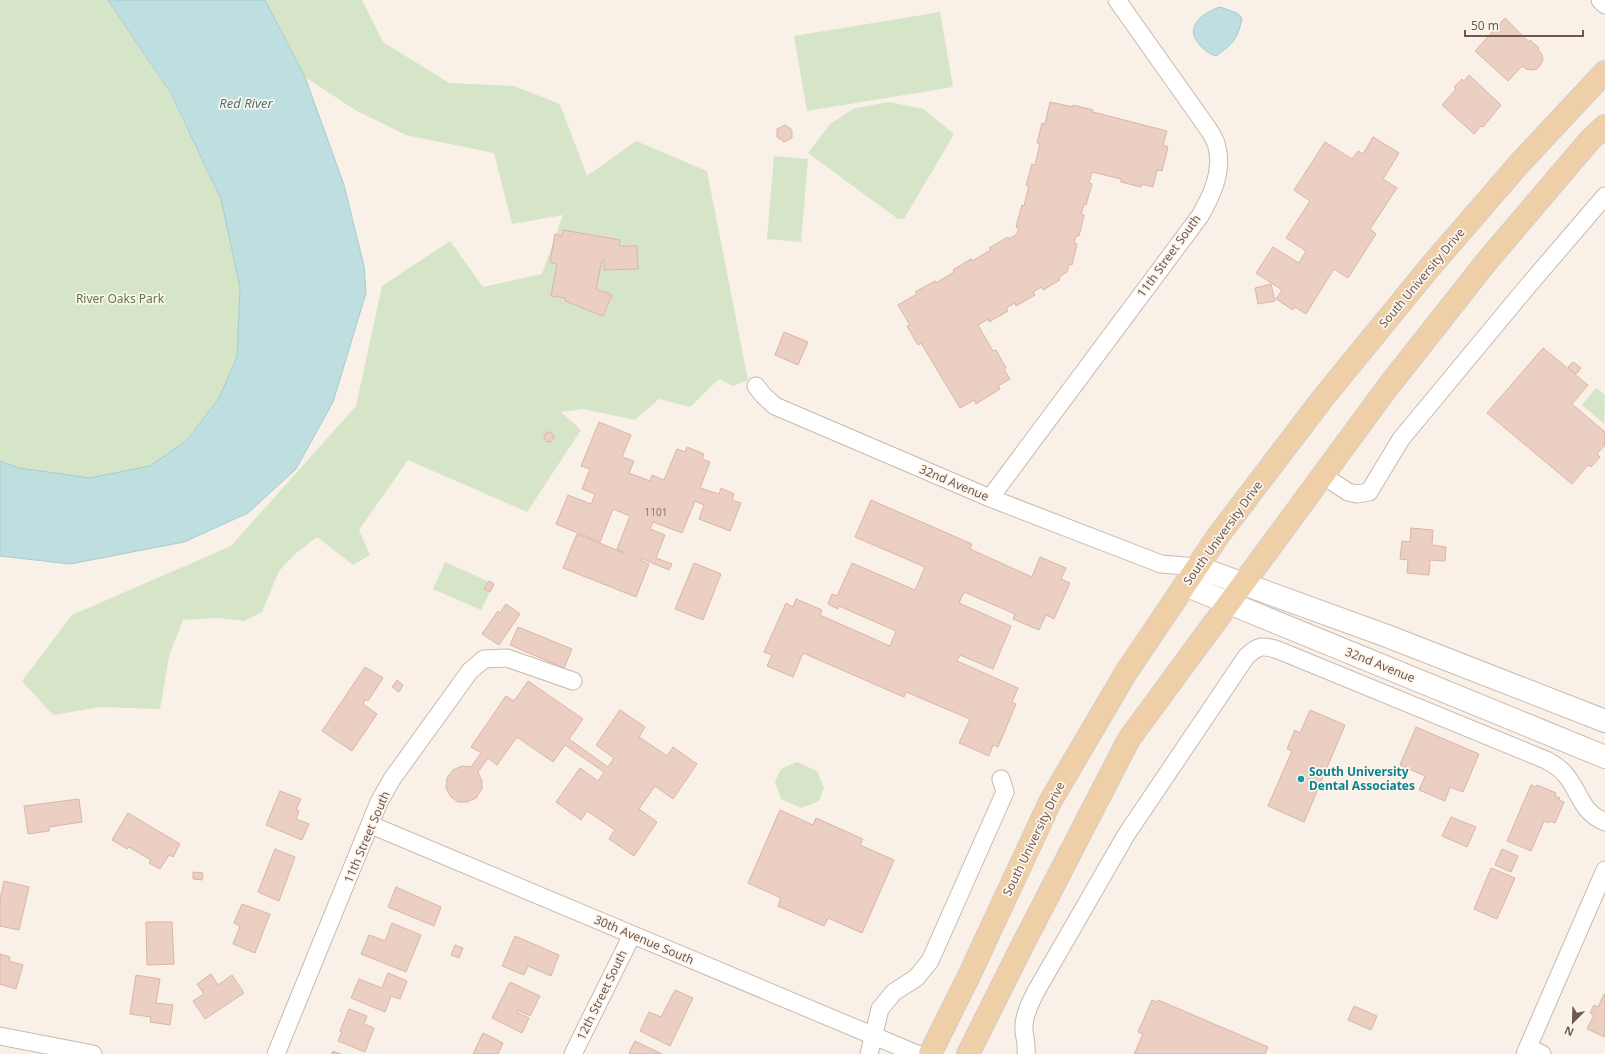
<svg xmlns="http://www.w3.org/2000/svg" width="1605" height="1054" font-family="'Noto Sans',sans-serif">
<rect width="100%" height="100%" fill="#f9f0e7"/>
<g fill="#d6e5c7">
<path d="M 0,0 L 108,0 L 170,94 L 221,199 L 240,287 L 237,357 L 219,398 L 187,440 L 150,466 L 90,478 L 19,468 L 0,461 Z"/>
<path d="M 265,0 L 362,0 L 383,42 L 449,83 L 514,86 L 560,104 L 587,176 L 636,141 L 707,171 L 748,380 L 733,386 L 719,379 L 690,407 L 659,399 L 635,420 L 583,409 L 561,412 L 581,430 L 527,512 L 408,460 L 359,530 L 370,555 L 353,565 L 317,537 L 295,554 L 279,571 L 262,612 L 244,621 L 217,618 L 183,620 L 169,656 L 160,709 L 100,707 L 53,715 L 22,681 L 72,615 L 231,546 L 356,406 L 382,286 L 450,241 L 483,287 L 542,274 L 563,215 L 512,224 L 494,153 L 406,135 L 355,110 L 305,77 Z"/>
<path d="M 940,12 L 953,87 L 807,111 L 794,36 Z"/>
<path d="M 889,102 L 923,109 L 954,134 L 904,219 L 898,219 L 808,153 L 830,124 L 855,108 Z"/>
<path d="M 774,156 L 808,159 L 801,242 L 767,239 Z"/>
<path d="M 1596,388 L 1605,395 L 1604,424 L 1582,405 Z"/>
<path d="M 445,562 L 494,584 L 481,610 L 433,589 Z"/>
<path d="M 797,762 L 817,771 L 824,788 L 819,801 L 801,808 L 781,799 L 775,782 L 781,769 Z"/>
</g>
<g fill="#bedee0" stroke="#a5cdd0">
<path d="M 108,0 L 265,0 L 305,77 L 344,185 L 364,266 L 366,293 L 333,402 L 296,469 L 248,513 L 184,542 L 70,564 L 0,556 L 0,461 L 19,468 L 90,478 L 150,466 L 187,440 L 219,398 L 237,357 L 240,287 L 221,199 L 171,94 Z"/>
<path d="M 1220,7 L 1237,13 L 1242,18 C 1238,39 1233,44 1216,56 C 1209,54 1204,50 1199,44 C 1183,26 1205,12 1220,7 Z"/>
</g>
<g fill="#ebcfc2" stroke="#dbb5a5">
<path d="M 1505,18 L 1529,42 L 1530,40 L 1539,48 L 1538,50 L 1541,53 L 1543,59 L 1541,64 L 1537,69 L 1532,70 L 1526,69 L 1522,66 L 1508,81 L 1475,51 Z"/>
<path d="M 1469,75 L 1501,105 L 1483,127 L 1481,126 L 1474,134 L 1442,105 L 1456,89 L 1454,87 L 1462,79 L 1464,81 Z"/>
<path d="M 1050,102 L 1073,107 L 1073,105 L 1093,110 L 1093,112 L 1167,131 L 1163,145 L 1168,147 L 1162,171 L 1157,170 L 1153,187 L 1142,184 L 1141,187 L 1121,182 L 1121,179 L 1092,172 L 1089,183 L 1092,184 L 1086,205 L 1084,204 L 1081,214 L 1084,215 L 1079,236 L 1076,236 L 1074,243 L 1077,244 L 1072,265 L 1069,264 L 1067,272 L 1059,277 L 1060,280 L 1043,290 L 1041,287 L 1033,292 L 1035,295 L 1016,306 L 1015,303 L 1006,308 L 1008,311 L 989,322 L 988,319 L 978,325 L 993,351 L 996,350 L 1006,368 L 1004,369 L 1010,379 L 998,386 L 1000,389 L 976,404 L 974,400 L 960,408 L 921,343 L 918,345 L 907,326 L 910,325 L 898,305 L 917,294 L 915,292 L 935,281 L 936,283 L 954,272 L 953,270 L 971,259 L 972,261 L 991,250 L 989,248 L 1008,237 L 1009,239 L 1017,234 L 1019,228 L 1016,227 L 1022,205 L 1024,206 L 1029,186 L 1026,185 L 1032,164 L 1035,165 L 1040,144 L 1037,143 L 1042,123 L 1045,124 Z"/>
<path d="M 785,125 L 792,130 L 792,138 L 784,142 L 777,137 L 777,129 Z"/>
<path d="M 1373,137 L 1399,153 L 1383,179 L 1397,188 L 1370,229 L 1376,234 L 1348,278 L 1334,269 L 1306,314 L 1295,307 L 1293,310 L 1276,299 L 1282,290 L 1256,273 L 1273,247 L 1299,263 L 1306,251 L 1286,238 L 1310,201 L 1294,190 L 1325,142 L 1352,159 L 1358,151 L 1363,154 Z"/>
<path d="M 563,230 L 620,240 L 619,246 L 637,246 L 638,269 L 604,270 L 604,260 L 602,260 L 596,289 L 612,295 L 603,316 L 565,301 L 565,298 L 551,296 L 557,264 L 550,262 L 555,234 L 562,236 Z"/>
<path d="M 1271,284 L 1275,301 L 1258,304 L 1255,288 Z"/>
<path d="M 784,332 L 808,342 L 798,365 L 775,355 Z"/>
<path d="M 1543,348 L 1588,385 L 1572,404 L 1605,432 L 1605,445 L 1597,454 L 1600,457 L 1591,467 L 1588,465 L 1572,484 L 1487,413 Z"/>
<path d="M 1573,362 L 1581,368 L 1576,374 L 1568,367 Z"/>
<path d="M 599,422 L 631,435 L 622,457 L 634,461 L 629,473 L 650,481 L 652,475 L 664,480 L 677,449 L 685,452 L 687,447 L 704,454 L 702,459 L 710,462 L 700,488 L 719,494 L 721,488 L 734,494 L 732,500 L 741,503 L 730,531 L 699,519 L 704,505 L 695,501 L 682,533 L 653,522 L 650,529 L 665,535 L 656,558 L 672,564 L 669,570 L 640,558 L 640,560 L 649,564 L 636,597 L 563,568 L 577,534 L 624,553 L 625,552 L 617,549 L 630,516 L 613,509 L 600,542 L 556,524 L 568,495 L 591,504 L 592,502 L 595,494 L 582,489 L 590,469 L 581,466 Z"/>
<circle cx="549" cy="437" r="5"/>
<path d="M 871,500 L 972,544 L 970,549 L 1032,577 L 1040,557 L 1066,568 L 1061,579 L 1070,583 L 1054,619 L 1046,615 L 1039,630 L 1013,619 L 1015,614 L 964,592 L 959,603 L 1011,626 L 993,669 L 960,655 L 957,661 L 1018,688 L 1012,702 L 1016,704 L 998,747 L 993,745 L 989,756 L 959,743 L 970,719 L 906,692 L 904,697 L 803,653 L 793,677 L 767,666 L 772,655 L 764,652 L 786,603 L 793,607 L 796,599 L 822,610 L 820,615 L 890,646 L 896,631 L 839,606 L 838,609 L 828,604 L 832,594 L 837,596 L 852,563 L 915,590 L 925,567 L 855,537 Z"/>
<path d="M 1411,528 L 1433,530 L 1432,545 L 1446,547 L 1445,561 L 1430,560 L 1429,575 L 1407,573 L 1408,560 L 1400,559 L 1402,541 L 1410,542 Z"/>
<path d="M 694,563 L 721,574 L 703,620 L 675,609 Z"/>
<path d="M 489,581 L 494,584 L 490,592 L 484,589 Z"/>
<path d="M 506,604 L 520,614 L 499,645 L 482,634 L 498,611 L 500,613 Z"/>
<path d="M 518,627 L 572,649 L 564,668 L 510,645 Z"/>
<path d="M 365,667 L 383,678 L 368,701 L 366,699 L 363,704 L 377,714 L 352,751 L 322,731 Z"/>
<path d="M 397,680 L 403,685 L 399,692 L 392,687 Z"/>
<path d="M 528,681 L 583,719 L 569,739 L 608,767 L 614,758 L 596,745 L 620,710 L 645,727 L 639,737 L 667,756 L 673,747 L 697,764 L 673,799 L 655,786 L 639,809 L 657,822 L 634,856 L 609,839 L 615,830 L 587,811 L 581,820 L 556,802 L 580,768 L 598,781 L 604,772 L 565,745 L 553,762 L 517,737 L 497,765 L 488,758 L 478,772 L 482,781 L 482,789 L 476,798 L 467,802 L 458,802 L 451,797 L 446,788 L 447,778 L 453,770 L 462,766 L 471,767 L 481,753 L 471,747 L 506,696 L 514,701 Z"/>
<path d="M 1310,710 L 1345,725 L 1304,822 L 1268,806 L 1292,751 L 1287,749 L 1295,730 L 1300,733 Z"/>
<path d="M 1416,727 L 1479,754 L 1463,792 L 1450,787 L 1445,801 L 1419,790 L 1425,776 L 1400,765 Z"/>
<path d="M 1531,785 L 1536,787 L 1537,785 L 1556,793 L 1555,796 L 1560,798 L 1559,800 L 1564,802 L 1555,823 L 1550,821 L 1549,823 L 1544,821 L 1531,851 L 1507,841 Z"/>
<path d="M 280,791 L 301,799 L 296,810 L 299,811 L 296,819 L 309,824 L 302,840 L 266,825 Z"/>
<path d="M 79,799 L 82,822 L 49,827 L 49,831 L 28,834 L 24,806 Z"/>
<path d="M 780,810 L 813,825 L 816,818 L 863,839 L 860,845 L 894,860 L 862,933 L 828,918 L 824,926 L 778,906 L 781,898 L 748,883 Z"/>
<path d="M 128,813 L 180,844 L 173,857 L 169,855 L 160,869 L 149,863 L 151,860 L 129,847 L 127,849 L 112,840 Z"/>
<path d="M 1451,817 L 1476,827 L 1467,847 L 1442,836 Z"/>
<path d="M 275,849 L 295,857 L 279,901 L 258,892 Z"/>
<path d="M 1502,849 L 1518,856 L 1511,872 L 1495,865 Z"/>
<path d="M 1491,868 L 1515,878 L 1497,919 L 1474,909 Z"/>
<path d="M 193,872 L 203,873 L 202,880 L 193,879 Z"/>
<path d="M 4,881 L 29,887 L 19,930 L 0,926 L 0,899 Z"/>
<path d="M 396,887 L 441,907 L 434,926 L 388,907 Z"/>
<path d="M 242,904 L 270,914 L 255,953 L 233,944 L 240,926 L 234,923 Z"/>
<path d="M 146,922 L 172,922 L 174,964 L 147,965 Z"/>
<path d="M 392,923 L 421,935 L 406,972 L 361,954 L 369,935 L 385,941 Z"/>
<path d="M 515,936 L 559,955 L 551,976 L 528,966 L 524,975 L 502,966 Z"/>
<path d="M 455,945 L 463,948 L 459,958 L 451,955 Z"/>
<path d="M 0,954 L 10,957 L 9,961 L 23,965 L 16,989 L 0,984 Z"/>
<path d="M 388,973 L 407,981 L 400,999 L 391,996 L 385,1012 L 351,998 L 359,979 L 382,988 Z"/>
<path d="M 211,974 L 218,985 L 232,975 L 244,993 L 205,1019 L 193,1001 L 204,994 L 197,984 Z"/>
<path d="M 136,975 L 160,979 L 156,1003 L 173,1005 L 170,1025 L 150,1022 L 151,1017 L 130,1014 Z"/>
<path d="M 510,982 L 540,996 L 530,1016 L 518,1010 L 517,1012 L 529,1018 L 522,1033 L 492,1018 Z"/>
<path d="M 675,990 L 693,998 L 670,1046 L 640,1031 L 649,1012 L 661,1017 Z"/>
<path d="M 1604,994 L 1605,994 L 1605,1037 L 1587,1029 L 1594,1015 L 1590,1013 L 1594,1005 L 1598,1007 Z"/>
<path d="M 1152,1000 L 1156,1002 L 1158,1000 L 1268,1047 L 1265,1054 L 1134,1054 L 1143,1034 L 1138,1032 Z"/>
<path d="M 1354,1006 L 1377,1016 L 1371,1030 L 1348,1020 Z"/>
<path d="M 349,1009 L 367,1016 L 364,1024 L 374,1028 L 365,1052 L 338,1041 L 342,1032 L 340,1031 Z"/>
<path d="M 483,1033 L 503,1043 L 498,1054 L 473,1054 Z"/>
<path d="M 635,1041 L 662,1054 L 631,1054 L 629,1053 Z"/>
<path d="M 333,1051 L 341,1054 L 331,1054 Z"/>
</g>
<g fill="none" stroke-linecap="round" stroke-linejoin="round">
<g stroke="#c9b8ae" stroke-width="19">
<g id="minor">
<path d="M 1600,0 L 1605,5"/>
<path d="M 756,386 L 763,395 L 775,406 L 990,498 L 1161,564 L 1197,567"/>
<path d="M 1322,475 L 1348,492 L 1357,494 L 1369,492 L 1401,439 L 1527,287 L 1605,196"/>
<path d="M 990,498 L 1200,216 C 1212,195 1223,172 1217,147 C 1216,141 1212,135 1209,130 L 1117,0"/>
<path d="M 371,825 L 917,1054"/>
<path d="M 0,1036 L 93,1054"/>
<path d="M 1528,1047 L 1542,1054"/>
<path d="M 276,1054 L 379,802 L 392,779 L 470,671 L 484,659 L 507,658 L 573,681"/>
<path d="M 573,1054 L 632,935"/>
<path d="M 869,1054 L 880,1009 L 894,992 L 916,978 L 930,961 L 1005,792 L 1001,779"/>
<path d="M 1026,1054 C 1027,1046 1025,1039 1024,1031 C 1023,1017 1029,1006 1035,993 L 1126,835 L 1246,657 C 1258,645 1263,645 1278,650 L 1546,760 C 1553,764 1559,767 1564,773 C 1580,790 1579,811 1605,822"/>
<path d="M 1525,1054 L 1605,870"/>
</g>
</g>
<g stroke="#cebaaf" stroke-width="24">
<g id="secondary">
<path d="M 1197,567 L 1387,636 L 1605,721"/>
<path d="M 1185,585 L 1605,757"/>
</g>
</g>
<g stroke="#d4cdca" stroke-width="24">
<g id="primary">
<path d="M 930,1054 L 967,980 L 1050,802 L 1125,674 L 1218,536 L 1323,398 L 1430,267 L 1519,164 L 1605,72"/>
<path d="M 968,1054 L 1019,952 L 1129,739 L 1387,388 L 1487,261 L 1590,140 L 1605,126"/>
</g>
</g>
<use href="#minor" stroke="#fff" stroke-width="17"/>
<use href="#secondary" stroke="#fff" stroke-width="22"/>
<use href="#primary" stroke="#efcfa8" stroke-width="22"/>
</g>
<circle fill="#0f9aa8" stroke="#fcf5ec" stroke-width="1.5" cx="1301" cy="779" r="4"/>
<g text-anchor="middle" stroke-width="3.5" stroke-linejoin="round" paint-order="stroke">
<g font-size="10" fill="#8e766c">
<text x="656" y="516">1101</text>
</g>
<g font-size="12" fill="#6f584f" stroke="#fcf5ec">
<text transform="translate(1169 256) rotate(-54)" y="4">11th Street South</text>
<text transform="translate(1422 278) rotate(-50)" y="4">South University Drive</text>
<text transform="translate(954 483) rotate(23)" y="4">32nd Avenue</text>
<text transform="translate(1223 533) rotate(-54)" y="4">South University Drive</text>
<text transform="translate(1380 665) rotate(22)" y="4">32nd Avenue</text>
<text transform="translate(367 837) rotate(-67)" y="4">11th Street South</text>
<text transform="translate(1034 839) rotate(-64)" y="4">South University Drive</text>
<text transform="translate(644 940) rotate(23)" y="4">30th Avenue South</text>
<text transform="translate(602 995) rotate(-64)" y="4">12th Street South</text>
</g>
<g font-size="12" fill="#5d794b" stroke="#fcf5ec">
<text x="120" y="303">River Oaks Park</text>
</g>
<g font-size="12" font-weight="bold" fill="#0d838f" stroke="#fcf5ec" text-anchor="start">
<text x="1309" y="776">South University<tspan x="1309" dy="14">Dental Associates</tspan></text>
</g>
<g font-size="13" font-style="italic" fill="#487579" stroke="#fcf5ec">
<text x="246" y="108">Red River</text>
</g>
</g>
<g transform="translate(1573 1022) rotate(203)" stroke="#fcf5ec" stroke-width="3" paint-order="stroke">
<path d="M0-3L7 15L0 10L-7 15Z" fill="#6f584f"/>
<text y="-6" font-size="11" font-weight="bold" text-anchor="middle" fill="#6f584f">N</text>
</g>
<path d="M1465 30v6h118v-6" fill="none" stroke="#6f584f" stroke-width="2"/>
<text x="1471" y="30" font-size="12" fill="#6f584f" stroke="#fcf5ec" stroke-width="3" paint-order="stroke">50 m</text>
</svg>
